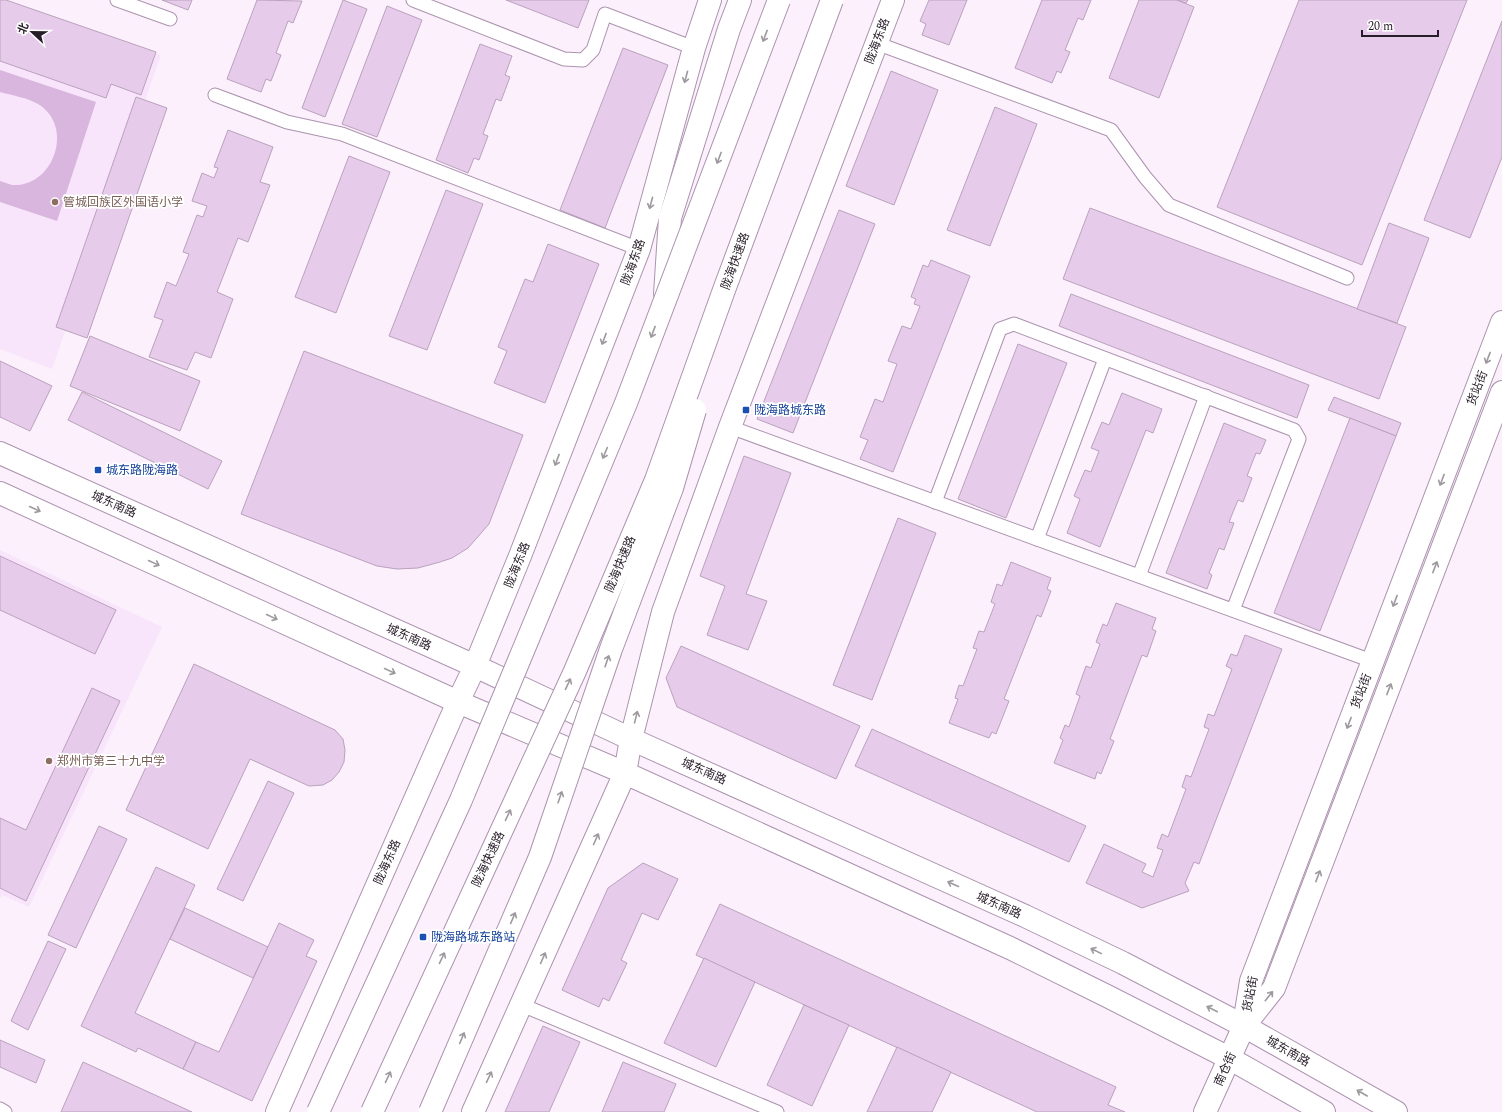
<svg xmlns="http://www.w3.org/2000/svg" width="1502" height="1112" font-family="Spectral,'Noto Sans SC',serif">
<rect width="100%" height="100%" fill="#fbf0fc"/>
<g fill="#f8e5fb">
<path d="M 0,0 L 7,0 L 161,55 L 52,369 L 0,349 Z"/>
<path d="M 0,550 L 162,627 L 29,907 L 2,895 L 0,899 Z"/>
</g>
<path fill="#d8b6dd" d="M 0,70 L 96,102 L 57,221 L 0,202 L 0,181 C 4,182 8,184 12,185 C 54,188 75,126 38,104 C 28,98 11,95 0,92 Z"/>
<g fill="#e6ccea" stroke="#baa1bd">
<path d="M 0,0 L 6,0 L 156,52 L 141,95 L 111,84 L 106,98 L 0,61 Z"/>
<path d="M 162,0 L 192,0 L 188,10 Z"/>
<path d="M 257,0 L 302,1 L 293,23 L 288,21 L 276,53 L 281,55 L 271,81 L 266,79 L 261,92 L 227,79 Z"/>
<path d="M 343,0 L 367,9 L 325,117 L 302,108 Z"/>
<path d="M 506,0 L 589,0 L 578,28 Z"/>
<path d="M 929,0 L 967,0 L 949,45 L 922,35 L 926,24 L 920,21 Z"/>
<path d="M 1042,0 L 1091,0 L 1083,20 L 1078,18 L 1065,50 L 1070,52 L 1061,73 L 1057,71 L 1052,83 L 1015,68 Z"/>
<path d="M 1139,0 L 1177,0 L 1194,7 L 1159,98 L 1109,78 Z"/>
<path d="M 1177,0 L 1188,0 L 1186,3 Z"/>
<path d="M 1299,0 L 1467,0 L 1362,265 L 1217,207 Z"/>
<path d="M 387,6 L 422,20 L 377,137 L 342,124 Z"/>
<path d="M 1502,21 L 1502,157 L 1470,238 L 1424,220 Z"/>
<path d="M 480,44 L 512,56 L 505,75 L 510,77 L 501,101 L 496,99 L 483,134 L 488,136 L 479,160 L 474,158 L 468,173 L 436,160 Z"/>
<path d="M 623,48 L 668,65 L 605,228 L 560,210 Z"/>
<path d="M 891,71 L 938,90 L 894,205 L 846,186 Z"/>
<path d="M 136,97 L 167,108 L 87,338 L 56,327 Z"/>
<path d="M 995,107 L 1037,124 L 990,246 L 947,230 Z"/>
<path d="M 228,130 L 273,147 L 260,182 L 270,185 L 248,242 L 238,238 L 217,292 L 233,299 L 211,358 L 195,352 L 187,370 L 149,357 L 163,320 L 154,317 L 167,282 L 176,286 L 189,254 L 183,252 L 197,215 L 203,217 L 207,206 L 192,201 L 202,173 L 214,178 L 218,168 L 214,167 Z"/>
<path d="M 349,156 L 390,172 L 336,313 L 295,297 Z"/>
<path d="M 446,190 L 483,204 L 427,350 L 389,336 Z"/>
<path d="M 1090,208 L 1406,327 L 1379,399 L 1063,279 Z"/>
<path d="M 839,210 L 875,224 L 793,433 L 757,419 Z"/>
<path d="M 1389,223 L 1429,238 L 1397,323 L 1357,309 Z"/>
<path d="M 548,244 L 599,264 L 545,403 L 494,383 L 507,351 L 498,347 L 525,279 L 533,282 Z"/>
<path d="M 931,260 L 970,276 L 893,472 L 860,459 L 868,440 L 860,437 L 875,399 L 883,402 L 897,364 L 888,361 L 902,326 L 911,329 L 920,306 L 914,304 L 916,299 L 911,297 L 923,265 L 928,267 Z"/>
<path d="M 1071,294 L 1309,385 L 1297,418 L 1059,326 Z"/>
<path d="M 90,336 L 200,381 L 180,431 L 70,386 Z"/>
<path d="M 1018,344 L 1067,363 L 1006,518 L 958,499 Z"/>
<path d="M 304,351 L 523,435 L 489,524 L 468,548 L 452,558 L 440,562 L 418,568 L 397,569 L 377,566 L 241,514 Z"/>
<path d="M 0,361 L 52,386 L 30,431 L 0,417 Z"/>
<path d="M 82,392 L 222,461 L 208,489 L 68,420 Z"/>
<path d="M 1122,393 L 1162,409 L 1153,433 L 1146,430 L 1100,547 L 1067,533 L 1080,499 L 1074,496 L 1085,470 L 1091,472 L 1099,451 L 1091,448 L 1102,422 L 1109,425 Z"/>
<path d="M 1334,397 L 1401,423 L 1396,436 L 1328,410 Z"/>
<path d="M 1350,418 L 1396,436 L 1320,631 L 1274,613 Z"/>
<path d="M 1224,423 L 1266,440 L 1260,454 L 1256,453 L 1247,476 L 1252,478 L 1243,502 L 1238,500 L 1229,522 L 1234,523 L 1224,550 L 1219,548 L 1209,573 L 1212,575 L 1207,589 L 1166,573 Z"/>
<path d="M 744,456 L 791,473 L 746,594 L 767,601 L 748,650 L 707,635 L 725,586 L 700,576 Z"/>
<path d="M 898,518 L 936,533 L 872,700 L 833,685 Z"/>
<path d="M 0,556 L 116,610 L 95,654 L 0,610 Z"/>
<path d="M 1011,562 L 1051,578 L 1047,589 L 1051,591 L 1041,617 L 1037,615 L 1004,699 L 1009,701 L 996,734 L 992,732 L 989,738 L 949,723 L 958,699 L 955,698 L 959,685 L 963,686 L 977,649 L 973,648 L 979,631 L 984,632 L 995,604 L 991,602 L 997,584 L 1002,586 Z"/>
<path d="M 1116,603 L 1156,618 L 1152,629 L 1156,631 L 1147,657 L 1142,655 L 1110,739 L 1114,741 L 1101,774 L 1097,772 L 1095,779 L 1054,763 L 1063,740 L 1060,738 L 1065,725 L 1069,727 L 1080,696 L 1076,694 L 1086,666 L 1091,668 L 1100,644 L 1096,642 L 1103,624 L 1107,626 Z"/>
<path d="M 1245,635 L 1282,649 L 1199,864 L 1194,862 L 1185,883 L 1189,891 L 1142,908 L 1086,883 L 1104,844 L 1146,864 L 1142,872 L 1153,877 L 1163,850 L 1157,848 L 1162,834 L 1168,837 L 1186,789 L 1182,787 L 1186,775 L 1191,777 L 1209,729 L 1204,727 L 1208,714 L 1214,716 L 1232,669 L 1226,666 L 1231,654 L 1237,656 Z"/>
<path d="M 681,646 L 860,726 L 836,779 L 677,707 L 666,678 Z"/>
<path d="M 194,664 L 335,730 L 343,739 L 345,750 L 344,762 L 339,772 L 332,780 L 323,785 L 309,786 L 250,759 L 208,849 L 126,810 Z"/>
<path d="M 92,688 L 120,701 L 26,901 L 0,888 L 0,818 L 26,830 Z"/>
<path d="M 872,729 L 1086,826 L 1069,862 L 855,766 Z"/>
<path d="M 268,781 L 294,793 L 243,901 L 217,889 Z"/>
<path d="M 99,826 L 127,839 L 76,948 L 48,935 Z"/>
<path d="M 643,863 L 678,879 L 658,920 L 642,913 L 621,960 L 627,963 L 609,1001 L 603,998 L 599,1007 L 562,990 L 608,888 Z"/>
<path d="M 156,867 L 195,885 L 135,1013 L 196,1042 L 183,1069 L 138,1048 L 136,1052 L 81,1026 Z"/>
<path d="M 720,904 L 1116,1087 L 1108,1105 L 1125,1112 L 1037,1112 L 696,955 Z"/>
<path d="M 185,908 L 268,947 L 253,978 L 170,939 Z"/>
<path d="M 279,923 L 314,940 L 306,956 L 317,961 L 252,1101 L 183,1069 L 196,1042 L 219,1052 Z"/>
<path d="M 48,941 L 66,949 L 28,1030 L 11,1021 Z"/>
<path d="M 704,958 L 755,982 L 716,1067 L 664,1043 Z"/>
<path d="M 804,1005 L 849,1025 L 812,1106 L 767,1085 Z"/>
<path d="M 543,1026 L 580,1042 L 549,1112 L 505,1112 Z"/>
<path d="M 0,1040 L 45,1060 L 36,1083 L 0,1067 Z"/>
<path d="M 897,1047 L 951,1072 L 932,1112 L 867,1112 Z"/>
<path d="M 83,1062 L 192,1112 L 61,1112 Z"/>
<path d="M 623,1062 L 676,1084 L 664,1112 L 602,1112 Z"/>
</g>
<g fill="none" stroke-linecap="round" stroke-linejoin="round">
<g stroke="#ac93af" stroke-width="15">
<g id="service">
<path d="M 117,0 L 170,19"/>
<path d="M 413,0 L 564,59 L 583,60 L 593,50 L 605,14 L 694,48"/>
<path d="M 876,43 L 1111,130 L 1145,177 L 1169,205 L 1347,278"/>
<path d="M 215,95 L 287,122 L 342,134 L 639,249"/>
<path d="M 730,427 L 1372,661"/>
<path d="M 935,502 L 1000,329 L 1014,324 L 1294,430 L 1299,439 L 1233,610"/>
<path d="M 1037,539 L 1105,359"/>
<path d="M 1139,576 L 1206,396"/>
<path d="M 522,1005 L 777,1112"/>
<path d="M 0,1109 L 5,1112"/>
</g>
</g>
<g stroke="#ac93af" stroke-width="24">
<g id="tertiary">
<path d="M 1244,1024 L 1251,981 L 1502,322"/>
<path d="M 277,1112 L 458,702 L 475,666 L 520,556 L 639,249 L 694,48 L 710,0"/>
<path d="M 473,1112 L 625,773 L 631,739 L 663,612 L 730,427 L 893,0"/>
<path d="M 1205,1112 L 1244,1026 L 1274,988 L 1502,392"/>
</g>
</g>
<g stroke="#ac93af" stroke-width="24">
<g id="secondary">
<path d="M 0,453 L 475,666 L 631,739 L 1025,916 L 1123,963 L 1244,1026 L 1396,1112"/>
<path d="M 0,493 L 458,702 L 625,773 L 1010,948 L 1107,996 L 1227,1057 L 1324,1112"/>
</g>
</g>
<g stroke="#ac93af" stroke-width="24">
<path id="trunk" d="M 665,294 L 670,218 L 729,29 L 740,0"/>
</g>
<use href="#service" stroke="#fff" stroke-width="13"/>
<use href="#tertiary" stroke="#fff" stroke-width="22"/>
<use href="#secondary" stroke="#fff" stroke-width="22"/>
<use href="#trunk" stroke="#fff" stroke-width="22"/>
<g stroke="#ac93af" stroke-width="24" stroke-linecap="butt">
<g id="trunk-bridge">
<path d="M 318,1112 L 461,800 L 626,403 L 779,0"/>
<path d="M 372,1112 L 575,671 L 656,480 L 724,290 L 832,0"/>
<path d="M 430,1112 L 540,857 L 611,649 L 672,488 L 695,410"/>
</g>
</g>
<use href="#trunk-bridge" stroke="#fff" stroke-width="22"/>
</g>
<defs><path id="oneway-shaft" d="M-6 0H5M1.5-3L5.5 0L1.5 3" fill="none" stroke-width="1.6" stroke-linecap="round" stroke-linejoin="round"/></defs>
<g stroke="#9e999e">
<use href="#oneway-shaft" transform="translate(765 36) rotate(111)"/>
<use href="#oneway-shaft" transform="translate(686 77) rotate(105)"/>
<use href="#oneway-shaft" transform="translate(719 158) rotate(111)"/>
<use href="#oneway-shaft" transform="translate(651 203) rotate(105)"/>
<use href="#oneway-shaft" transform="translate(653 332) rotate(111)"/>
<use href="#oneway-shaft" transform="translate(604 339) rotate(111)"/>
<use href="#oneway-shaft" transform="translate(1488 358) rotate(111)"/>
<use href="#oneway-shaft" transform="translate(605 453) rotate(113)"/>
<use href="#oneway-shaft" transform="translate(557 460) rotate(111)"/>
<use href="#oneway-shaft" transform="translate(1442 480) rotate(111)"/>
<use href="#oneway-shaft" transform="translate(35 509) rotate(25)"/>
<use href="#oneway-shaft" transform="translate(154 563) rotate(25)"/>
<use href="#oneway-shaft" transform="translate(1435 567) rotate(-69)"/>
<use href="#oneway-shaft" transform="translate(1395 601) rotate(111)"/>
<use href="#oneway-shaft" transform="translate(272 617) rotate(25)"/>
<use href="#oneway-shaft" transform="translate(607 661) rotate(-71)"/>
<use href="#oneway-shaft" transform="translate(390 671) rotate(25)"/>
<use href="#oneway-shaft" transform="translate(568 684) rotate(-65)"/>
<use href="#oneway-shaft" transform="translate(1389 689) rotate(-69)"/>
<use href="#oneway-shaft" transform="translate(636 717) rotate(-76)"/>
<use href="#oneway-shaft" transform="translate(1349 723) rotate(111)"/>
<use href="#oneway-shaft" transform="translate(560 797) rotate(-71)"/>
<use href="#oneway-shaft" transform="translate(508 815) rotate(-65)"/>
<use href="#oneway-shaft" transform="translate(596 839) rotate(-66)"/>
<use href="#oneway-shaft" transform="translate(1318 876) rotate(-69)"/>
<use href="#oneway-shaft" transform="translate(953 884) rotate(-156)"/>
<use href="#oneway-shaft" transform="translate(513 918) rotate(-67)"/>
<use href="#oneway-shaft" transform="translate(1096 951) rotate(-154)"/>
<use href="#oneway-shaft" transform="translate(442 958) rotate(-65)"/>
<use href="#oneway-shaft" transform="translate(543 958) rotate(-66)"/>
<use href="#oneway-shaft" transform="translate(1269 996) rotate(-51)"/>
<use href="#oneway-shaft" transform="translate(1212 1009) rotate(-153)"/>
<use href="#oneway-shaft" transform="translate(462 1038) rotate(-67)"/>
<use href="#oneway-shaft" transform="translate(388 1077) rotate(-65)"/>
<use href="#oneway-shaft" transform="translate(489 1077) rotate(-65)"/>
<use href="#oneway-shaft" transform="translate(1362 1093) rotate(-150)"/>
</g>
<g fill="#8d6e63" stroke="#fff" stroke-width="1.5">
<circle cx="55" cy="202" r="4"/>
<circle cx="49" cy="761" r="4"/>
</g>
<g fill="#1a4fb4" stroke="#fff" stroke-width="1.5">
<rect x="742" y="406" width="8" height="8" rx="2"/>
<rect x="94" y="466" width="8" height="8" rx="2"/>
<rect x="419" y="933" width="8" height="8" rx="2"/>
</g>
<g text-anchor="middle" stroke-width="3.5" stroke-linejoin="round" paint-order="stroke">
<g font-size="12" fill="#271d28" stroke="#fff">
<text transform="translate(877 41) rotate(-69)" y="4">陇海东路</text>
<text transform="translate(735 261) rotate(-70)" y="4">陇海快速路</text>
<text transform="translate(633 262) rotate(-70)" y="4">陇海东路</text>
<text transform="translate(1477 388) rotate(-69)" y="4">货站街</text>
<text transform="translate(114 504) rotate(24)" y="4">城东南路</text>
<text transform="translate(620 564) rotate(-67)" y="4">陇海快速路</text>
<text transform="translate(517 565) rotate(-68)" y="4">陇海东路</text>
<text transform="translate(409 637) rotate(24)" y="4">城东南路</text>
<text transform="translate(1361 691) rotate(-69)" y="4">货站街</text>
<text transform="translate(704 771) rotate(24)" y="4">城东南路</text>
<text transform="translate(488 859) rotate(-65)" y="4">陇海快速路</text>
<text transform="translate(387 862) rotate(-66)" y="4">陇海东路</text>
<text transform="translate(999 905) rotate(24)" y="4">城东南路</text>
<text transform="translate(1250 994) rotate(-79)" y="4">货站街</text>
<text transform="translate(1288 1051) rotate(30)" y="4">城东南路</text>
<text transform="translate(1225 1069) rotate(-66)" y="4">南仓街</text>
</g>
<g font-size="12" fill="#785e54" stroke="#fff" text-anchor="start">
<text x="63" y="206">管城回族区外国语小学</text>
<text x="57" y="765">郑州市第三十九中学</text>
</g>
<g font-size="12" fill="#164399" stroke="#fff" text-anchor="start">
<text x="754" y="414">陇海路城东路</text>
<text x="106" y="474">城东路陇海路</text>
<text x="431" y="941">陇海路城东路站</text>
</g>
</g>
<g transform="translate(32 32) rotate(292)" stroke="#ffffff" stroke-width="3" paint-order="stroke">
<path d="M0-3L7 15L0 10L-7 15Z" fill="#271d28"/>
<text y="-6" font-size="11" font-weight="bold" text-anchor="middle" fill="#271d28">北</text>
</g>
<path d="M1362 30v6h76v-6" fill="none" stroke="#271d28" stroke-width="2"/>
<text x="1368" y="30" font-size="12" fill="#271d28" stroke="#ffffff" stroke-width="3" paint-order="stroke">20 m</text>
</svg>
